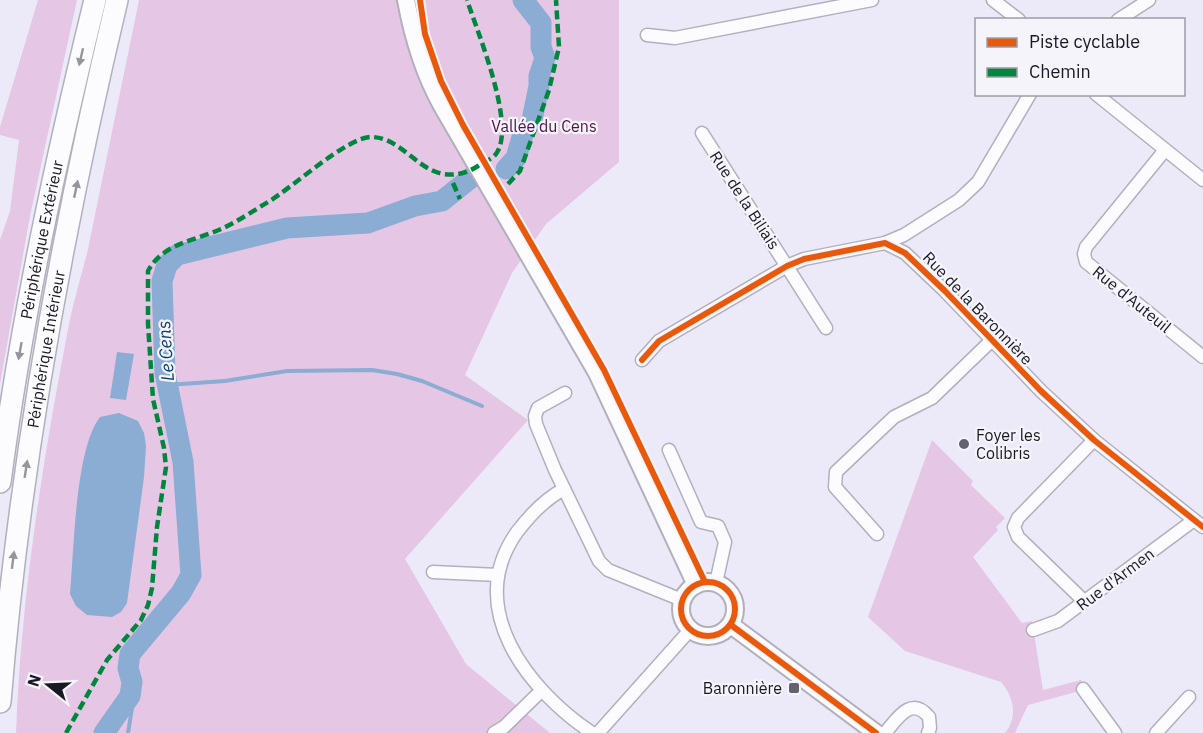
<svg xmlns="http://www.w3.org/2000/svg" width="1203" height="733" font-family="'IBM Plex Sans',sans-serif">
<rect width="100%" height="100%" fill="#eceaf9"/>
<g fill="#e5c6e4">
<path d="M 38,0 L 77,0 L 30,216 L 0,384 L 0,240 L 10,211 L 19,140 L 0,135 L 0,127 Z"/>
<path d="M 139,0 L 619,0 L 619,162 L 546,224 L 512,273 L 465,375 L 528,420 L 405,559 L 466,664 L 550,733 L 16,733 C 21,596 43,458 69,324 C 74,299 82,274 88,249 C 105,166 122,83 139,0 Z"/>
<path d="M 932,440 L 973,481 L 971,485 L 1005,518 L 996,527 L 998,530 L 973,557 L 1022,623 L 1032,621 L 1043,690 L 1081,680 L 1087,689 L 1028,705 L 1015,733 L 1005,733 C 1018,717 1014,697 1001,682 L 905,651 L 868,617 Z"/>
</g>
<g fill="#8bacd3">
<path d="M 117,352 L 134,354 L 126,400 L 110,398 Z"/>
<path d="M 119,413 L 138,421 L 144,433 L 146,446 L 144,477 L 127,603 L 121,612 L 112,617 L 87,615 L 76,606 L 70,594 C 74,552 75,449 100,417 Z"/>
</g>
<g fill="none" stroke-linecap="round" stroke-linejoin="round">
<g stroke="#8bacd3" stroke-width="4">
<path d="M 167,385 L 225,381 L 287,371 L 372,370 L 397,374 L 422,381 L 482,406"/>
<path d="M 128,733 L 132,708 L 130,696"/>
</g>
<g stroke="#8bacd3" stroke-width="21">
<path d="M 506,169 L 516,158 L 523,134 L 532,120 L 539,86 L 539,76 L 545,58 L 541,47 L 541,23 L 523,0"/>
<path d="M 104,733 L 130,696 L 132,682 L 128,668 L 130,654 L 181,593 L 191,575 L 183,462 L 165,373 L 162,281 L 167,265 L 177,255 L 287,228 L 368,223 L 415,206 L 442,201 L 472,177"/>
</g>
<g stroke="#b1b0bc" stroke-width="15">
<g id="street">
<path d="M 993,0 L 1019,20"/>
<path d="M 1118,20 L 1149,0"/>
<path d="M 647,35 L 675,38 L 872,0"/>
<path d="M 1096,94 L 1203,180"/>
<path d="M 702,133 L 826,328"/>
<path d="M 1165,150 L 1086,247 L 1084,254 L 1086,262 L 1203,357"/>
<path d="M 885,243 L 904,235 L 959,200 L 978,182 L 1030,94"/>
<path d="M 642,360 L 659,341 L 787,266 L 804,259 L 885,243 L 905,253 L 945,291 L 1041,391 L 1094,440 L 1203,527"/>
<path d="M 565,393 L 538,408 L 535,416 L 536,424 L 555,470 L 599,561 L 608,570 L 682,600"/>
<path d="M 669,450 L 701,522 L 718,526 L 725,542 L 716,583"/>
<path d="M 564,489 C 545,499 530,515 517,532 C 463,608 528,690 592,733"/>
<path d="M 877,534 L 835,487 L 836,472 L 894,417 L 932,398 L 992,340"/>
<path d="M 433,572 L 498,575"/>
<path d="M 1085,602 L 1018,537 L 1014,527 L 1018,518 L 1094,440"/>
<path d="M 1033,630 L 1058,621 L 1194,520"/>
<path d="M 1083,689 L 1115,733"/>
<path d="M 494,733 L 504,727 L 541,691"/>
<path d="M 598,733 L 690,630"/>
<path d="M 885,733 C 897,719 911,695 929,717 L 930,728 L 928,733"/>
<path d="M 1156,733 L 1189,697"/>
</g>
</g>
<g stroke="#b1b0bc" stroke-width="20">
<g id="secondary">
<path d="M 406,0 C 413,38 423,72 442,106 L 597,373 L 696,585"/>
<circle cx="708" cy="609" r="27"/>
<path d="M 731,625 L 876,733"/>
</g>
</g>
<g stroke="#b1b0bc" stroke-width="24">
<g id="highway">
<path id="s1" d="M 0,482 C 21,320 56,159 95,0"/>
<path id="s2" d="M 0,702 C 19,466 62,231 117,0"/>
</g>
</g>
<use href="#street" stroke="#fcfcfe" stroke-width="12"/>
<use href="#secondary" stroke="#fcfcfe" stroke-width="16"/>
<use href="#highway" stroke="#fcfcfe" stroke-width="21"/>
<g stroke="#00873e" stroke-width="4.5" stroke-dasharray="9 4.5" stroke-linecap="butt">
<path d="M 453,183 L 460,199"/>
<path d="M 508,184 L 520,171 L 549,90 L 559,47 L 556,0"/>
<path d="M 66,733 L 107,660 L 141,620 L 148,605 L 152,588 L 157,527 L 166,467 L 164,448 L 153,399 L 148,324 L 148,271 C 163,243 195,241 221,229 C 237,222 253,211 268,202 C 292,188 347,137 371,137 C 400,137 416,169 443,174 C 456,176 467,173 478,166 C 484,162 492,159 496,154 C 517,126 477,31 467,0"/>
</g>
<g stroke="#f5f4fb" stroke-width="10">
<g id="cycleway">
<path d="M 420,0 L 425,34 L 441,81 L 463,125 L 604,370 L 705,582"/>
<path d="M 642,360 L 659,341 L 787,266 L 804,259 L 885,243 L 905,253 L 945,291 L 1041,391 L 1094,440 L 1203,527"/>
<circle cx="708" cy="609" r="27"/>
<path d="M 731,625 L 876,733"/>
</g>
</g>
<use href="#cycleway" stroke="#e8590c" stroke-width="6"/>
</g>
<defs><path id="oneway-solid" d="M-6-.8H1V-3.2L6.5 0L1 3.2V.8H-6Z" transform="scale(1.5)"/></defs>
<g fill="#96959c">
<use href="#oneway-solid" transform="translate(81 57) rotate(103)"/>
<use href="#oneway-solid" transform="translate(76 189) rotate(-78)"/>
<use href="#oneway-solid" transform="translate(20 351) rotate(100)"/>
<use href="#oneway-solid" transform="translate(26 469) rotate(-81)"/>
<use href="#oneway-solid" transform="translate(13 560) rotate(-83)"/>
</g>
<g fill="#64626f" stroke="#f5f4fb" stroke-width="2">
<circle cx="964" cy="444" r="6"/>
<rect x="788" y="682" width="12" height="12" rx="3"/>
</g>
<g text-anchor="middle" stroke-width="4.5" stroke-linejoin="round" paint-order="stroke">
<g font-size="16" fill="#55114b" stroke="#f5f4fb">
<text x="544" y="132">Vallée du Cens</text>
</g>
<g font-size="16" fill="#1a1824" stroke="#f5f4fb">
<text transform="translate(745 200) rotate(57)" y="6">Rue de la Biliais</text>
<text dy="6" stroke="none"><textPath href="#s1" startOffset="246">Périphérique Extérieur</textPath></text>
<text transform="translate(1132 299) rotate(39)" y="6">Rue d'Auteuil</text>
<text transform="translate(978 308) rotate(46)" y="6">Rue de la Baronnière</text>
<text dy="6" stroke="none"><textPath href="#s2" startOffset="356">Périphérique Intérieur</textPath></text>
<text transform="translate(1115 579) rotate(-37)" y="6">Rue d'Armen</text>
</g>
<g font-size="16" fill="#1a1824" stroke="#f5f4fb" text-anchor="start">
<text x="976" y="441">Foyer les<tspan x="976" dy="18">Colibris</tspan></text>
<text x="782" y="694" text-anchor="end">Baronnière</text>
</g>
<g font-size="18" font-style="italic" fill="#08416f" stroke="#f5f4fb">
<text transform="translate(166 351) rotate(-94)" y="6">Le Cens</text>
</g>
</g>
<rect x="975" y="18" width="210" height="78" fill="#f5f4fb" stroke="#9d9ca5" stroke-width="1.5"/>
<rect x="987" y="38" width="30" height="9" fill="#e8590c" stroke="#9d9ca5" stroke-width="1.5"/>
<text x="1029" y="48" font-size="18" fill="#1a1824">Piste cyclable</text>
<rect x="987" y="68" width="30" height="9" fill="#00873e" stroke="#9d9ca5" stroke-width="1.5"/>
<text x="1029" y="78" font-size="18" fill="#1a1824">Chemin</text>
<g transform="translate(48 685) rotate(288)" stroke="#f5f4fb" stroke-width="4.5" paint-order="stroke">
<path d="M0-4.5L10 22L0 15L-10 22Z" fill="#1a1824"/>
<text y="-9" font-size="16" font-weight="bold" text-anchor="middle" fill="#1a1824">N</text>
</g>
</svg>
